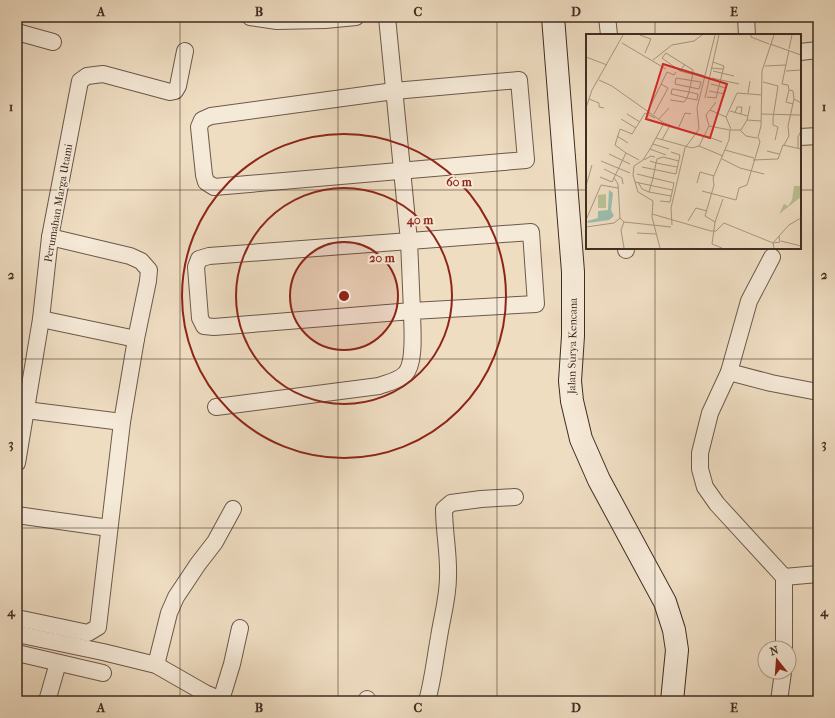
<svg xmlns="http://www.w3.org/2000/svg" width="835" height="718" font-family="'IM FELL French Canon',serif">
<rect width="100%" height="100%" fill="#efddc2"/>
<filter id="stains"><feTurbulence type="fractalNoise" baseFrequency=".005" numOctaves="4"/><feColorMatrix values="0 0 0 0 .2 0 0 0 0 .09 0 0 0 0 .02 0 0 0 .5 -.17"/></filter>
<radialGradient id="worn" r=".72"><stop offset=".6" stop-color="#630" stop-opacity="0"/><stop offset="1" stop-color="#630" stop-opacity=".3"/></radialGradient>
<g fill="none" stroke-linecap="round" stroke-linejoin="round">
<g stroke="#6c594a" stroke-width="18">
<g id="street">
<path d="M 250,17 L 277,21 L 325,20 L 356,17"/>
<path d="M 607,17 L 609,35"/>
<path d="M 746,17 L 747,35"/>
<path d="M 17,32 L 53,42"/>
<path d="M 800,52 L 818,50"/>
<path d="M 519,80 L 526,160 L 214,187 L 206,182 L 204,175 L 199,127 L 202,120 L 211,116 L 394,91 Z"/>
<path d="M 800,137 L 818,136"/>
<path d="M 626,248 L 626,250"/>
<path d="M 772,257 L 749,301 L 729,372 L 710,413 L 700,453 L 700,469 L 705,487 L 717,504 L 784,577 L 784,648"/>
<path d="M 41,319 L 136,339"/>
<path d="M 729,372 L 771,383 L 818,392"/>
<path d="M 216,407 L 379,386 C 387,383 398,381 405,374 C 416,363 412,327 412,311 L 214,327 L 204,326 L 200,318 L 196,267 L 199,259 L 209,256 L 531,232 L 536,304 L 412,311 L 409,241 L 387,17"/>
<path d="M 26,410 L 122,422"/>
<path d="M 17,463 L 41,319 L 50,237 L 80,81 L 87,76 L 103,74 L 170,92 L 175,91 L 178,86 L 185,51"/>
<path d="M 17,515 L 109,528"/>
<path d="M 784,577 L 818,574"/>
<path d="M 17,618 L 88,633 L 98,627 L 122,422 L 136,339 L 148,281 L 149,270 L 141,261 L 130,256 L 50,237"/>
<path d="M 17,634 L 103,652 L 156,665 L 205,693 L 223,701"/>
<path d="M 17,653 L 103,673"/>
<path d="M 156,665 L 169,613 L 176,597 L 198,564 L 215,542 L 233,509"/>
<path d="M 221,700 L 232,664 L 240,628"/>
<path d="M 47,701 L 58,663"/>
<path d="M 367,701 L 367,699"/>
<path d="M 427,701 C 433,680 435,659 439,637 C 442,617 448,598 448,577 C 449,554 444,532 444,509 L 451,503 L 481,499 L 515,497"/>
<path d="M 779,701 L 783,672"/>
</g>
</g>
<g stroke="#402d22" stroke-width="24">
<path id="secondary" d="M 553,17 L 573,272 L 573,336 L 570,381 L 572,401 L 581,439 L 599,480 L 665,602 L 674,630 L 677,650 L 672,701"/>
</g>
<use href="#street" stroke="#f5e9d7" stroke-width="16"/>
<use href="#secondary" stroke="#f5e9d7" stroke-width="22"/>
</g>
<path fill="none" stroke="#402d22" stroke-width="1" stroke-opacity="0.55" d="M 180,17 L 180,701M 338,17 L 338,701M 497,17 L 497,701M 655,17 L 655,35M 17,190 L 587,190M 800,190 L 818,190M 655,248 L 655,701M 17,359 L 818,359M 17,528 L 818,528"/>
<circle cx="344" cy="296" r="54" fill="#8f2418" fill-opacity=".12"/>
<g fill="none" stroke="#8f2418" stroke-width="2">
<circle cx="344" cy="296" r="54"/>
<circle cx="344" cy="296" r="108"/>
<circle cx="344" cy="296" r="162"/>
</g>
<g text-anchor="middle" stroke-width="4" stroke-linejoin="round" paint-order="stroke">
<g font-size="11" fill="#402d22" stroke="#f5e9d7">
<text transform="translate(58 203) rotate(-80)" y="4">Perumahan Marga Utami</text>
<text transform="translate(572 346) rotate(-89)" y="4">Jalan Surya Kencana</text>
</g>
</g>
<g transform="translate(586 34)">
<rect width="215" height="215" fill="#efddc2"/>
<path d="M 208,152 L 215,152 L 215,163 L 193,180 L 198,170 L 202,172 L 206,166 ZM 20,160 L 20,174 L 12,174 L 12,161 Z" fill="#bac093"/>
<path d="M 23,156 L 27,159 L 25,176 L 28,182 L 23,186 L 2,189 L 1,187 L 12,184 L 12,177 L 22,176 Z" fill="#9bbdae"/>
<path fill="none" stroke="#a99782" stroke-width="1" d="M 54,1 L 65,5 L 59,19M 165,1 L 165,3 L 183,10M 36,9 L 80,35M 184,10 L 215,21M 203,15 L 206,1M 203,16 L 196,50 L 202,51 L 203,56 L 207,57 L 208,65 L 215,69M 0,23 L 21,31M 67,26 L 86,11 L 108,7 L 116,1M 99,30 L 94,37 L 106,40M 179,32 L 200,31M 125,34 L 137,35M 95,35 L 119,42M 127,37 L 148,42M 200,37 L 215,36M 90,44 L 115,48 L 113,55 L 89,50 ZM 126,44 L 153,50M 13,46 L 26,52 L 78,89 L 99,97M 177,48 L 192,52 L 187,84 L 187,91 L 192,93 L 189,106M 125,50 L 140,54 L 137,64M 203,56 L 200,68 L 207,70M 123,57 L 139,60M 162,59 L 164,47M 121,63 L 130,64 L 138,32 L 127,28M 119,64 L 133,1M 3,65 L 13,69 L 13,73 L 18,74M 84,66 L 98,68 L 101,64 L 85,60 L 86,55 L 87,55 L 103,58 L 112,60 L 111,66 L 101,64 L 103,58 L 107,39 L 107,36 L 80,19 L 76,24 L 94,37M 0,74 L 6,56 L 37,1M 124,76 L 140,83 L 151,59 L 176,61M 62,77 L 81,38 L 88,41 L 90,38M 144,77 L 162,82M 149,79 L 151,73 L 156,73 L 155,80M 41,80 L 54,88M 68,80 L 82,54 L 75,50M 175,80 L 215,81M 140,83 L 145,95M 35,85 L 50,94M 73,85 L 83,74M 161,86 L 164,72M 123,92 L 144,96M 92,95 L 99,79 L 105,80M 154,96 L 160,102 L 171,104M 31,102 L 42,109M 120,102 L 136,108M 70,104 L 106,114 L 113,112 L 123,92 L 120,81 L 130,68M 76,106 L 83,93M 67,110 L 83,115M 198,111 L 203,102 L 202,92 L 208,65M 113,112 L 137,122M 212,114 L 212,103 L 215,97M 64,115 L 80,121M 139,116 L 168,124M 181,117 L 193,120M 40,119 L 53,126M 23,120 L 44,130M 136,125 L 154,134 L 178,140M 58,126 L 65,122 L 69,123M 167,126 L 192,125 L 197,111 L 215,115M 15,127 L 44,139M 64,127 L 70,129 L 71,125 L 77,123 L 93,127M 56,133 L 90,140 L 94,121 L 85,118M 18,135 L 36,144 L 37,150M 51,140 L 67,144 L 63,158 L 85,162M 14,143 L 26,148 L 40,119 L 29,111 L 34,95 L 46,100 L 59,79 L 69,84M 28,144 L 32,150 L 34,184M 49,148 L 86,156M 52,148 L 56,155 L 63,158M 111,149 L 114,138 L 128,142M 0,152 L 6,131M 116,157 L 150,166 L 153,154 L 161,151 L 174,108 L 172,103 L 175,92 L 176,37 L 188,1M 74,167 L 84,168 L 88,149 L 67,144 L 70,129 L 91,133M 66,180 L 125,197 L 130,197 L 138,189 L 187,209 L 194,208 L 193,202M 0,186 L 15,151 L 32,154M 102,187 L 110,174 L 121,177M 38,188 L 85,193M 129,188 L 119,182 L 128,151 L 127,144 L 143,106 L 144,96 L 155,96 L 161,86 L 175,87M 86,191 L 85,174 L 99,114 L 113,95 L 111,74 L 129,1M 0,193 L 28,189 L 34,184 L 38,188M 51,199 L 70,200M 195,207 L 215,212M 38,214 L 35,196 L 38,188M 74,214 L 66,183 L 67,167 L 52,158 L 47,141 L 48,132 L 57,126 L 64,115 L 78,89M 136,214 L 126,210 L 129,188 L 137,165M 188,214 L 187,209 L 193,202 L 203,191 L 215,184"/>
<path fill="#d62828" fill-opacity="0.15" stroke="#d62828" stroke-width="2" d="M 77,30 L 141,50 L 124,104 L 60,85 Z"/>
<rect width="215" height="215" fill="none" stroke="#402d22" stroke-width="2"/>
</g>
<circle cx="344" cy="296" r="6" fill="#8f2418" stroke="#f5e9d7" stroke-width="2"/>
<g font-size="12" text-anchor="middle" font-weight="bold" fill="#8f2418" stroke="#f5e9d7" stroke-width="4" stroke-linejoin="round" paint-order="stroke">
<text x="459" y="186">60 m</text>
<text x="420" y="224">40 m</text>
<text x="382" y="262">20 m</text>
</g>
<rect width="835" height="718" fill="none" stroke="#efddc2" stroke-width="44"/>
<g transform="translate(777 660) rotate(343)"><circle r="19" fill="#f5e9d7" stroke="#ad9e8f"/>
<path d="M0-3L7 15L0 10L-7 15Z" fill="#8f2418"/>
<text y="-6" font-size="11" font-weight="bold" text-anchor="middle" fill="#402d22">N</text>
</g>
<rect x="22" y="22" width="791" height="674" fill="none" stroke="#402d22" stroke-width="1.5"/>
<g font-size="13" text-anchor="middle" font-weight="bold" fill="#402d22">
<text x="101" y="16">A</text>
<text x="259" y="16">B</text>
<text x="418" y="16">C</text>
<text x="576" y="16">D</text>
<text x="734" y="16">E</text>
<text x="11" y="111">1</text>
<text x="824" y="111">1</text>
<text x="11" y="279">2</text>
<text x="824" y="279">2</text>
<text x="11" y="448">3</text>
<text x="824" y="448">3</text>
<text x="11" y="616">4</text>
<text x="824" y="616">4</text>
<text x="101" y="712">A</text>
<text x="259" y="712">B</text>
<text x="418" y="712">C</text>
<text x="576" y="712">D</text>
<text x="734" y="712">E</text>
</g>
<rect width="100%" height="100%" filter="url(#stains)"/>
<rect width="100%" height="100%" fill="url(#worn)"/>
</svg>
